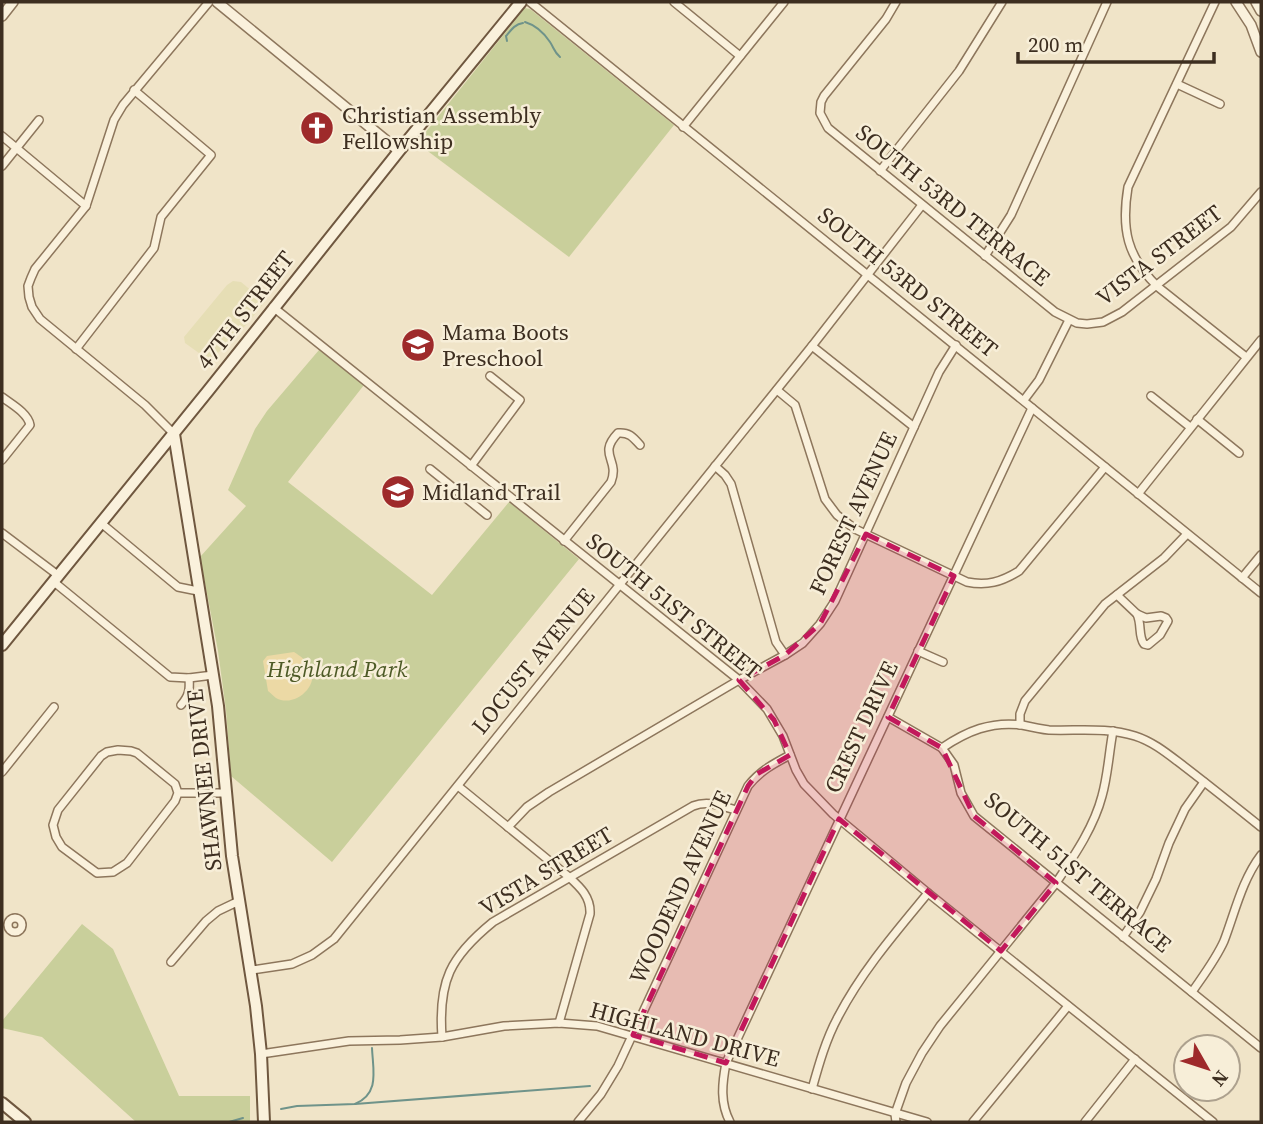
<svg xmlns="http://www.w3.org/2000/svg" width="1263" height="1124" font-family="'Source Serif 4',serif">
<rect width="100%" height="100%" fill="#f0e4c8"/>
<path fill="#e6deb5" d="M 233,281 L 241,282 L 265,302 L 246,325 L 210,361 L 185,343 L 184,337 L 227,285 Z"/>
<g fill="#c9cf9b">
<path d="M 525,8 L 530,9 L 674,125 L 569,257 L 417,143 Z"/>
<path d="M 319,350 L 364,385 L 288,482 L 432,595 L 509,502 L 579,559 L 332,862 L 231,776 L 226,710 L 218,651 L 200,557 L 246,506 L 228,490 L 255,429 L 267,411 Z"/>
<path d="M 82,924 L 113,949 L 179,1096 L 250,1096 L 250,1122 L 136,1122 L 42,1037 L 2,1028 L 2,1021 Z"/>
</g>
<path fill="#ecd9a5" d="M 294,652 C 300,656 308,661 311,668 C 319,687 294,708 276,698 C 273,696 271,693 268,691 L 263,661 L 267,656 Z"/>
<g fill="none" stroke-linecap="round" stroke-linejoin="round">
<g stroke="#6f938a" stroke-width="2">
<path d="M 525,22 C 535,25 544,33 550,42 C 554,48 554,52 560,57"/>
<path d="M 507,41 L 506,36 C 511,30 515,24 523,23"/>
<path d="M 355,1104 L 590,1086"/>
<path d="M 281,1109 L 297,1106 L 355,1104 C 380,1093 373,1071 372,1048"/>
<path d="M 229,1122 L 243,1118"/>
</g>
<g stroke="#8d765c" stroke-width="10">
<g id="minor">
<path d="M 530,2 L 1261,593"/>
<path d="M 674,2 L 740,56"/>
<path d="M 896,2 L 886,19 L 824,96 L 821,102 L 820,113 L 828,128 L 1055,312 L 1077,323 L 1087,324 L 1103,322 L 1122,312 L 1231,227 L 1261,192"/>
<path d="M 1215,2 L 1128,187 C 1121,229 1127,257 1158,287 L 1246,357"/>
<path d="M 1177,84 L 1220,104"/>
<path d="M 683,127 L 784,2"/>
<path d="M 2,136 L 86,206"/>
<path d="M 2,166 L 39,120"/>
<path d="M 880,171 L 959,71 L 1002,2"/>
<path d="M 985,256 L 1011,215 L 1107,2"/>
<path d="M 273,307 L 739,680 L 767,709 L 783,736 L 796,770 L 804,784 L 833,814 L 928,893 L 1213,1122"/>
<path d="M 812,346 L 914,427"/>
<path d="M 76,349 L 154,248 L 161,217 L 211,155 L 134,90"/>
<path d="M 777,390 L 795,405 L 825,499 L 837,515 L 855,529 L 967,582 C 987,586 1001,582 1019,571 L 1105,467"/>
<path d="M 1151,396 L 1190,427"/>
<path d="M 2,397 C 11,404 28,413 30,425 L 2,460"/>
<path d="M 1024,400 L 1039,380 L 1069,320"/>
<path d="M 1197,419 L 1239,453"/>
<path d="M 174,434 L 145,405 L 40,319 L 32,307 L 29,297 L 28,286 L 31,278 L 35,269 L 86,206 L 114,120 L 123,105 L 209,2"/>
<path d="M 471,466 L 520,400 L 490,376"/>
<path d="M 715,466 L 725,475 L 731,484 L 776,642 L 785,655"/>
<path d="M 430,469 L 487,515"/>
<path d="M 1138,494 L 1261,340"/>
<path d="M 101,523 L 178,587 L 198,591"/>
<path d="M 2,533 L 59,576"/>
<path d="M 564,541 L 611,482 C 620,459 597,455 618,433 C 629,432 633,437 640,445"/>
<path d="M 1242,578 L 1261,555"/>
<path d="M 54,582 L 170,677 L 189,678 L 213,675"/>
<path d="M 1117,595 L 1137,614"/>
<path d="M 1137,614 L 1146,618 L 1161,616 L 1166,618 L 1168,621 L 1160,635 L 1148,645 L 1144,644 C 1138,636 1142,625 1137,614 Z"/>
<path d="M 918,651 L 943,662"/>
<path d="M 181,705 C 189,696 190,690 189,678"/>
<path d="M 888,717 L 942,748 L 954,765 L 961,793 L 974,816 L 1261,1048"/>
<path d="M 1020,725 L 1020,714 L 1025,701 L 1105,604 L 1164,558 L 1187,534"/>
<path d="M 942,748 C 967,731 991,721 1022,725 C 1031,727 1040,729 1049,730 C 1078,731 1107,727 1135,736 C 1154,742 1169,755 1185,767 C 1211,787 1236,807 1261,827"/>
<path d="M 2,772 L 54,707"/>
<path d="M 458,786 L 569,877 C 580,887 591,897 590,914 L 559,1023"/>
<path d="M 178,793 L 175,801 L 127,863 L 113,872 L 97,873 L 62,847 L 56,837 L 53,825 L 58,810 L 101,756 L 107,752 L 118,750 L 131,751 L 137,753 L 175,784 L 178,793 L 226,793"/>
<path d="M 508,827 L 527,807 L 549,792 L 739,680 L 785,655 L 803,643 L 820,624 L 835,601 L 939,372 L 956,345"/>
<circle cx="15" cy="925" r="7"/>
<path d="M 1123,937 L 1140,912 L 1156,879 L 1169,843 L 1185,809 L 1204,782"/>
<path d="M 171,962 L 206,921 L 218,911 L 239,901"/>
<path d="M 252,970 L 292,964 L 312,955 L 334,939 L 812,346 L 922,205"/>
<path d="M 1192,992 C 1203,976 1216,959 1224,941 C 1235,912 1242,880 1261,855"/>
<path d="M 442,1037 C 438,981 450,957 493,922 L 693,806 C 708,800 721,806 736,810"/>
<path d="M 261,1054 L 349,1041 L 400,1040 L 442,1037 L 504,1026 L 559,1023 L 597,1026 L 927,1122"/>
<path d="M 812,1089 C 819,1064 826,1039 838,1017 C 862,971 895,933 928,893"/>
<path d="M 578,1122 L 601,1094 L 618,1066 L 748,786 C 760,771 773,764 790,755"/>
<path d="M 730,1122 C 720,1103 722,1084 726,1063 L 1032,408"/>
<path d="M 896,1122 L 895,1114 L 906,1083 L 922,1053 L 940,1026 L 1056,883 C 1074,856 1094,827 1102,796 C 1108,775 1109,752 1113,731"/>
<path d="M 973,1122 L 1068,1006"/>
<path d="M 1085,1122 L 1135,1059"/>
</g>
</g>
<g stroke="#8d765c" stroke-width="12">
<g id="tertiary">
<path d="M 217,2 L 399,151"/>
<path d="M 1236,2 L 1251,25 L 1261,52"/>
<path d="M 1256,2 L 1261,11"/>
<path d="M 2,16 L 13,2"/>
</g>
</g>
<g stroke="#6f573f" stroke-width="14">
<g id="secondary">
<path d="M 174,434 L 218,706 L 232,856 L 256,1006 L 261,1054 L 264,1122"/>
<path d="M 2,645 L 208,391 L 399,151 L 521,2"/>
<path d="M 2,1103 L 25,1122"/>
</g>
</g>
<use href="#minor" stroke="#faf1dc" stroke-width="7"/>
<use href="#tertiary" stroke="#faf1dc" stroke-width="9"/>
<use href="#secondary" stroke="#faf1dc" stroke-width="10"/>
</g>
<path fill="#c2185b" fill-opacity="0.2" stroke="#c2185b" stroke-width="5" stroke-dasharray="14 9" stroke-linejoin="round" d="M 866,534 L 954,576 L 888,717 L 942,748 L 974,816 L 1056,883 L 1001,951 L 839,819 L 726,1063 L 633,1035 L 748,786 L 757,774 L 790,755 L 774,720 L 739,680 L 785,655 L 820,624 Z"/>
<defs>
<g id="church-disc" transform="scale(1.75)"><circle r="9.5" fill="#9e2a2b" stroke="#f7eed8"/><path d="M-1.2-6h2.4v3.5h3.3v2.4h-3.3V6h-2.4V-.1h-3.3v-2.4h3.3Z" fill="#fff"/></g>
<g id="school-disc" transform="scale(1.75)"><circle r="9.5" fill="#9e2a2b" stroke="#f7eed8"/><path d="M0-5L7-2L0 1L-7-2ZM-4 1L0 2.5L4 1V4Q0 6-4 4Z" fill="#fff"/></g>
</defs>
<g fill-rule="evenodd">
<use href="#church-disc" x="317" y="128"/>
<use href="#school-disc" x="418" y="345"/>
<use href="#school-disc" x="398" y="492"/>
</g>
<g text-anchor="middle" stroke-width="5" stroke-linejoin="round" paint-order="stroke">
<g font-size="23" fill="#3d2e20" stroke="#f7eed8" text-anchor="start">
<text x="342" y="123">Christian Assembly<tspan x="342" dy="26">Fellowship</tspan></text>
<text x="442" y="340">Mama Boots<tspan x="442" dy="26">Preschool</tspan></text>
<text x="422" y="500">Midland Trail</text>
</g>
<g font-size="23" fill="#3d2e20" stroke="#f7eed8">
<text transform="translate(953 205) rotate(39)" y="8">SOUTH 53RD TERRACE</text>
<text transform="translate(1159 255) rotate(-37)" y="8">VISTA STREET</text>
<text transform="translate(908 282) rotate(39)" y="8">SOUTH 53RD STREET</text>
<text transform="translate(245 310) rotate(-52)" y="8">47TH STREET</text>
<text transform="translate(853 513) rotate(-65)" y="8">FOREST AVENUE</text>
<text transform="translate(674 606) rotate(39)" y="8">SOUTH 51ST STREET</text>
<text transform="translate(533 661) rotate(-51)" y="8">LOCUST AVENUE</text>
<text transform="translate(861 727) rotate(-65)" y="8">CREST DRIVE</text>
<text transform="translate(204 780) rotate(-96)" y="8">SHAWNEE DRIVE</text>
<text transform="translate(546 871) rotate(-31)" y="8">VISTA STREET</text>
<text transform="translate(1078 872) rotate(40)" y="8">SOUTH 51ST TERRACE</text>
<text transform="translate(680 887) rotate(-65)" y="8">WOODEND AVENUE</text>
<text transform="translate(685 1034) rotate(15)" y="8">HIGHLAND DRIVE</text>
</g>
<g font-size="23" font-style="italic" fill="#4d5a26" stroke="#f7eed8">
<text x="337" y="677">Highland Park</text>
</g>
</g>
<rect width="1263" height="1124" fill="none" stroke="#3d2e20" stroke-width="7"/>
<g transform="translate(1207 1068) rotate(129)"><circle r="33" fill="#f7eed8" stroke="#ada18e" stroke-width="2"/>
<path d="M0-5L12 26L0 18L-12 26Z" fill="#9e2a2b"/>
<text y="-10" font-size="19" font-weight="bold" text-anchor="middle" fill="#3d2e20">N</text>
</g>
<path d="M1018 52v10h196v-10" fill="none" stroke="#3d2e20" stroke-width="3.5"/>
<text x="1028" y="52" font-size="21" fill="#3d2e20" stroke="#f7eed8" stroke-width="5" paint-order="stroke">200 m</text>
</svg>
